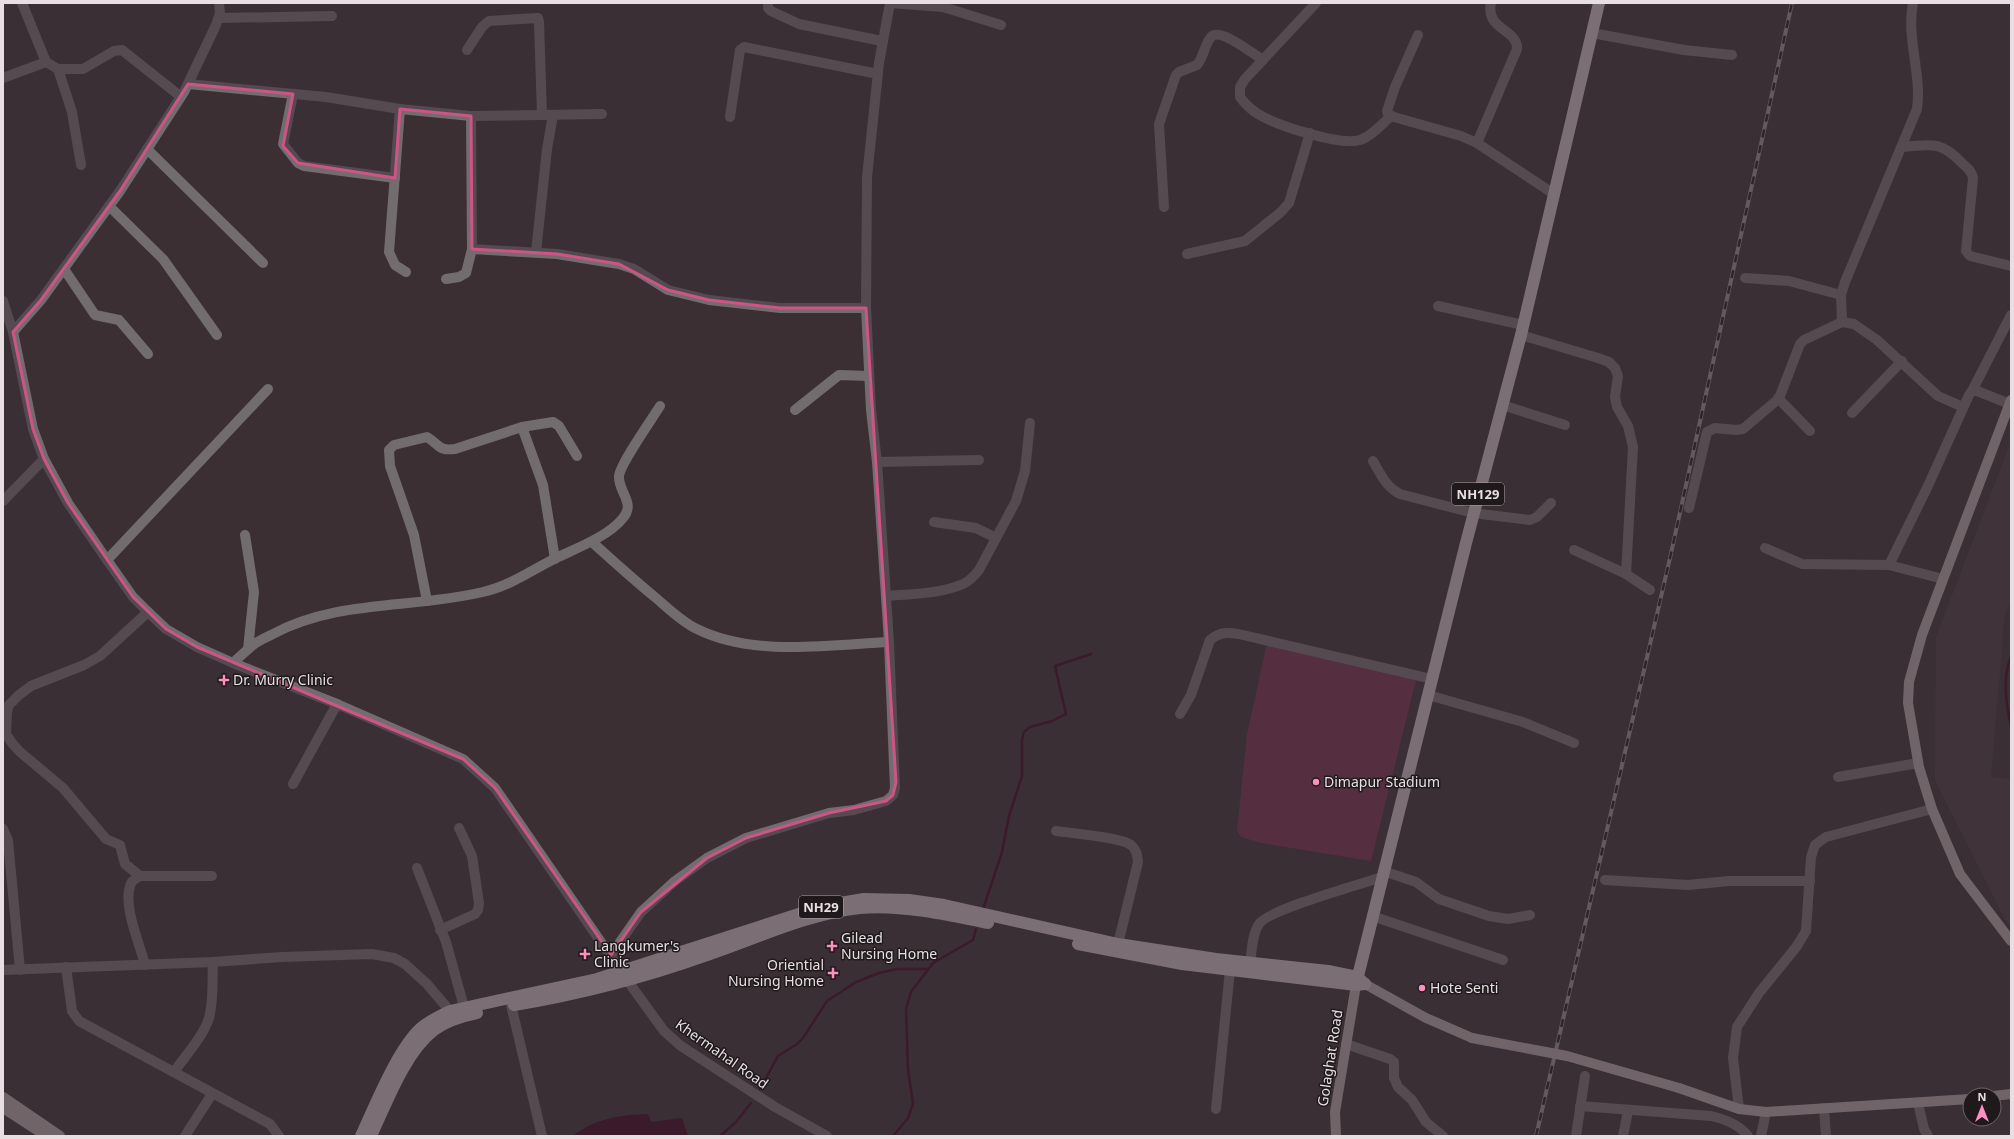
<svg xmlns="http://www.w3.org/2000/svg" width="2014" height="1139" font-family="'Noto Sans',sans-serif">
<rect width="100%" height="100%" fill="#3b2f34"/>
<path fill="#4b3940" d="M 2011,442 L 2011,603 L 2005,613 L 1991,777 L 2011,779 L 2011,926 L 2005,919 L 1935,780 L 1936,637 Z"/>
<path fill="#752f4f" d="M 1267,643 L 1417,676 L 1371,861 L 1261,843 L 1241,837 L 1237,831 L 1247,734 Z"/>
<path fill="#3a001f" d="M 648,1114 L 651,1122 L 682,1118 L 688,1136 L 573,1136 C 596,1118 620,1115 648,1114 Z"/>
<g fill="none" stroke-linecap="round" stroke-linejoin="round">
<g stroke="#3a001f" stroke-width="2.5">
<path d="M 2011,656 C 2002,679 2006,703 2011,726"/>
<path d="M 983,909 L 1002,852 L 1009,816 L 1022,776 L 1022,740 L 1024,732 L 1030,727 L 1052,721 L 1066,714 L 1055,666 L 1091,654"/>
<path d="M 760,1089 L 778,1056 L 797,1044 L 803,1038 L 827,1001 L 856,982 L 879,973 L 897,969 L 927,969"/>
<path d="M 720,1136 L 736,1122 L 751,1103"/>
<path d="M 893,1136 L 908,1118 L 913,1104 L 908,1069 L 906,1009 L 911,992 L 933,963 L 973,940 L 976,929"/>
</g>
<g stroke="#736c6f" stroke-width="10">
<path d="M 22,3 L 46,62 L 58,69 L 83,69 L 114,51 L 122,50 L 180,96"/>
<path d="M 768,3 L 768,8 L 771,11 L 799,24 L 882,41"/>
<path d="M 890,3 L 943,7 L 1001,25"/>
<path d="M 1316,3 L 1245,79 L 1240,87 L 1240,97 C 1245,104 1250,109 1258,114 C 1276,125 1339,146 1360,140 C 1372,136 1382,124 1391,116"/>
<path d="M 219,18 L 332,16"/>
<path d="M 1592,33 L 1684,50 L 1732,55"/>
<path d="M 1418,35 L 1395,87 L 1387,111 L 1388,114 L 1394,117 L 1461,136 L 1477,143 L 1554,194"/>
<path d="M 467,50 L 482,27 L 489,21 L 538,18 L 539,22 L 542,115"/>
<path d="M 58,69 L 72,112 L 81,165"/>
<path d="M 3,78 L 46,62"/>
<path d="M 188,84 L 326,97 L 400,109 L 389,252 L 395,265 L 406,272"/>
<path d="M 293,94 L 283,144 L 298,163 L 304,166 L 395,178"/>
<path d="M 400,109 L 471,116 L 602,114"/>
<path d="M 730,117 L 740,50 L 744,47 L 878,74"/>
<path d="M 1477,143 L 1517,49 C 1518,29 1485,30 1491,3"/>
<path d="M 1902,147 C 1931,145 1940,140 1962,163 C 1967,168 1972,171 1973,178 L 1966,251 L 1970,256 L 2011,266"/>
<path d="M 147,149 L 263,263"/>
<path d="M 109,206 L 163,259 L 217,335"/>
<path d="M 1164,207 L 1159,124 L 1176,75 L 1179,72 L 1197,65 C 1204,57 1204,45 1211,37 C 1220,27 1253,54 1263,60"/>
<path d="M 472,249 L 557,254 L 619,264 L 634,269 L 668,290 L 709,300 L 780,308 L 866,308"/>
<path d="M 536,252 L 547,149 L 553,115"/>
<path d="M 1187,254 L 1245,241 L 1281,212 L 1289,203 L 1310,133"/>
<path d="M 64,269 L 95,315 L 119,320 L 148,354"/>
<path d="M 1745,278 L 1789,281 L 1841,295"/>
<path d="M 446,279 L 459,277 L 466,273 L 472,249 L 471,116"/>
<path d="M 3,301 L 13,332 L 33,429 L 44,459 L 68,503 L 107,560 L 133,597 L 148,612 L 166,629 L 197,647 L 233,663 L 337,704 L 463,759 L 495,788 L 627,980 L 664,1031 L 681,1046 L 775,1107 L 827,1136"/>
<path d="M 1438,306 L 1523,325"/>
<path d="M 1842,322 L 1841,295 L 1845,282 L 1917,109 C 1922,74 1906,38 1913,3"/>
<path d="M 13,332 L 41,300 L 120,191 L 184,92 L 216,25 L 220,13 L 219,3"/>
<path d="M 1521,335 L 1598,358 L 1609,362 L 1615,368 L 1618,376 L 1615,397 L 1617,407 L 1628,426 L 1633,447 L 1626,574"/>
<path d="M 1972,391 L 2011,315"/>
<path d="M 1778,398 L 1810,431"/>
<path d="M 1502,405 L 1565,425"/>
<path d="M 795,410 L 839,375 L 869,376"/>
<path d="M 1852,413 L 1902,361"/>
<path d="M 522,427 L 543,485 L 555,559"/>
<path d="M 1373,461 C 1381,475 1386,487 1400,494 L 1473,513 L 1530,520 L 1537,517 L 1551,503"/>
<path d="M 877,462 L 979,460"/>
<path d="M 3,501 L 44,459"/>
<path d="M 1689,508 L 1707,432 L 1715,428 L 1736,430 L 1743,429 L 1776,401 L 1780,396 L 1800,344 L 1804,340 L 1842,322 L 1854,324 L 1877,340 L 1938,396 L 1963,407"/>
<path d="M 934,522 L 976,528 L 996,538"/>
<path d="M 245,535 L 254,592 L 248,649"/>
<path d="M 592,542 C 613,561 634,580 656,598 C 669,609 682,622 697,629 C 753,657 829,645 889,642"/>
<path d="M 1765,548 L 1802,564 L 1889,565 L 1943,579"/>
<path d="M 1574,550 L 1626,574 L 1650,590"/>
<path d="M 107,560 L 268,389"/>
<path d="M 1889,565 L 1927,488 L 1969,395 L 1972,391 L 1977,391 L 2010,404"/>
<path d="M 886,596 C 911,594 940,594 963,584 C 970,581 975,575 979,570 L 1016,501 L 1025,471 L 1030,423"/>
<path d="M 427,601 L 414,535 L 390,466 L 389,450 L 394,445 L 427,437 C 440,445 438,451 455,449 L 522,427 L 553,422 L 559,426 L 577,456"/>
<path d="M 233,663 C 239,657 246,651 253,645 C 258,641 265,638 271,635 C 336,599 413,609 483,592 C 510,586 532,570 556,558 C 577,548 609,536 623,518 C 636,503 618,492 619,476 C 620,464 652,419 660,406"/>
<path d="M 1428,695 L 1523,722 L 1574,743"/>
<path d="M 1180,714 L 1191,695 L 1210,640 C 1221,631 1230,632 1243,635 L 1432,679"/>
<path d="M 1838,777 L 1918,763"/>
<path d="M 293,784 L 337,704"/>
<path d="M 3,829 L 8,840 L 20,970"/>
<path d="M 1056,831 C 1071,833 1122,838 1131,845 C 1137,850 1137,855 1138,862 L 1118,944"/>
<path d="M 417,868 L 446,942 L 464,1007"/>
<path d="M 1383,871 L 1416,882 L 1439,899 L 1489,916 L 1508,919 L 1530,915"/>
<path d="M 140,876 L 125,864 L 120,845 L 106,839 L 63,788 L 19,751 L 12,743 L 6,734 L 7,712 L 9,705 L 19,695 L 31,686 L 84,665 L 100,656 L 148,612"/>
<path d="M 1605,880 L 1688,885 L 1729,881 L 1810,881"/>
<path d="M 1372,916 L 1503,960"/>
<path d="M 440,930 L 475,914 L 478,910 L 479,903 L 472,856 L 459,828"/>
<path d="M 611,955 L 641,912 L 675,881 L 707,858 L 746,838 L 829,813 L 854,810 L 886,801 L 893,795 L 895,788 L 889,642 L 877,462 L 871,410 L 866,308 L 867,177 L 879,63 L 890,3"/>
<path d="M 1250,963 C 1252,951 1252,934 1259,924 C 1267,910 1361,884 1382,877"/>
<path d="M 145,965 C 140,944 123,907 130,886 C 131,881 136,878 140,876 L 212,876"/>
<path d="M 66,967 L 72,1011 L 79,1021 L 270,1124 L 279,1136"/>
<path d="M 3,970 L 213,962 L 282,957 L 372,954 L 394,958 L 405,964 L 427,984 L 450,1011"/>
<path d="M 511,1005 L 542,1136"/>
<path d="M 1346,1044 L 1390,1059 L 1394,1062 L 1394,1078 L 1398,1087 L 1412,1100 L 1426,1122 L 1443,1136"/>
<path d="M 174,1072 C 185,1056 203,1037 209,1018 C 214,1000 212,979 213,962"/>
<path d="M 1918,1103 L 1924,1129 L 1928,1136"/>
<path d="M 1580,1106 L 1711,1116 C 1724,1119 1739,1124 1748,1136"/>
<path d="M 1824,1108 L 1826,1136"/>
<path d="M 1216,1109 L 1230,970"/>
<path d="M 1739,1109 L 1733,1058 L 1737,1027 L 1759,993 L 1797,946 L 1806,931 L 1811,857 L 1815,845 L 1826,837 L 1932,809"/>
<path d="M 185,1136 L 212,1094"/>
<path d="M 1576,1136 L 1585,1076"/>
<path d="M 1623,1136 L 1628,1111"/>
<path d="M 1761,1136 L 1766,1112"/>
</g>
<g stroke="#b2a5a9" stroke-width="10">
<path d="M 2011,400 L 1922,635 L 1909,682 L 1908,703 L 1919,767 L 1932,809 L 1960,874 L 2011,941"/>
<path d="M 1365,984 L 1426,1018 L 1472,1038"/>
<path d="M 1679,1088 L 1739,1109 L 1766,1112 L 1970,1099"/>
<path d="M 1994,1096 L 2011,1094"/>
<path d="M 3,1097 L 60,1136"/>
<path d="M 3,1108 L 46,1136"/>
<path d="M 1336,1136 L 1335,1112 L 1356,985"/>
</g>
<g stroke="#cbbbc0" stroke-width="12">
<path d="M 1078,944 L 1182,964 L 1356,985 L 1365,984"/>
<path d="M 1356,984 L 1466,543 L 1521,335 L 1599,3"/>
<path d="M 514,1005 C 580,994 645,977 707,955 C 757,938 807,914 860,908 C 899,904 950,915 988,923"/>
<path d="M 361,1136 C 375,1106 397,1050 421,1028 C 429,1021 440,1016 450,1011 L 597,979 L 802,913 L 828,905 L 864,899 L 909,900 L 944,905 L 1118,944 L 1216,959 L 1328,971 L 1357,977 L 1365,984"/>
<path d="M 371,1136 C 386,1104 405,1052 434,1030 C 446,1021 462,1016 477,1013"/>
</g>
<g stroke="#978d91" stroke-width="4">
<path id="rail" d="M 1536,1136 L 1670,558 L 1792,3"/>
</g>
<use href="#rail" stroke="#1f191b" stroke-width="2.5" stroke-dasharray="8" stroke-linecap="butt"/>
<path stroke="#b2a5a9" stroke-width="10" d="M 1472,1038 L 1567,1056 L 1679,1088"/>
</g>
<path d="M0 0H2014V1139H0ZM 188,84 L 293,94 L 283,146 L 298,163 L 395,178 L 400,109 L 471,116 L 472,249 L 557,254 L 619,264 L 668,290 L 709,300 L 780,308 L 866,308 L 896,782 L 893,795 L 886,801 L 829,813 L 746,838 L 707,858 L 641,912 L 611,955 L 495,788 L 463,759 L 197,647 L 166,629 L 133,597 L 68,503 L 44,459 L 33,429 L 13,332 L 41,300 L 120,191 Z" fill="#3b2f34" fill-opacity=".55" fill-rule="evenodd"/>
<path fill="none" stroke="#cd5484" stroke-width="3" stroke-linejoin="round" d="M 188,84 L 293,94 L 283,146 L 298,163 L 395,178 L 400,109 L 471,116 L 472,249 L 557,254 L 619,264 L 668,290 L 709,300 L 780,308 L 866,308 L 896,782 L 893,795 L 886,801 L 829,813 L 746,838 L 707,858 L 641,912 L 611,955 L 495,788 L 463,759 L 197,647 L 166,629 L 133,597 L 68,503 L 44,459 L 33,429 L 13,332 L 41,300 L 120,191 Z"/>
<g fill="#fd8ebe" stroke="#1f191b" stroke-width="1.5">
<path d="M222 674h4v4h4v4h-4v4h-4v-4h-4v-4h4z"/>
<circle cx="1316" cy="782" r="4"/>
<path d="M830 940h4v4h4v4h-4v4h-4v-4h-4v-4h4z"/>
<path d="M583 948h4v4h4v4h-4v4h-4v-4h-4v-4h4z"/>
<path d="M831 967h4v4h4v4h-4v4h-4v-4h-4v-4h4z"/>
<circle cx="1422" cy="988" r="4"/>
</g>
<g text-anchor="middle" stroke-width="3" stroke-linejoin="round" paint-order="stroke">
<g fill="#1f191b" stroke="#aba4a6" stroke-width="1">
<rect x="1452" y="483" width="52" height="22" rx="3"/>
<rect x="799" y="896" width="44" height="22" rx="3"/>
</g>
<g font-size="13" font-weight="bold" fill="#e7dfe2">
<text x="1478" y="499">NH129</text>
<text x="821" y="912">NH29</text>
</g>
<g font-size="14" fill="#e7dfe2" stroke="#1f191b" text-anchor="start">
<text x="233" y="685">Dr. Murry Clinic</text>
<text x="1324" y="787">Dimapur Stadium</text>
<text x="841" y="943">Gilead<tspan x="841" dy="16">Nursing Home</tspan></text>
<text x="594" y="951">Langkumer's<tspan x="594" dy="16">Clinic</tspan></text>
<text x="824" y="970" text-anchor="end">Oriential<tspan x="824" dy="16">Nursing Home</tspan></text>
<text x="1430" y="993">Hote Senti</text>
</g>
<g font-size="14" fill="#e7dfe2" stroke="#1f191b">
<text transform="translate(722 1054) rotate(35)" y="5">Khermahal Road</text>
<text transform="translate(1330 1058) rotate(-81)" y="5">Golaghat Road</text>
</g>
</g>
<rect width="2014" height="1139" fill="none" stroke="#e7dfe2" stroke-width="8"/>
<g transform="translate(1982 1107)"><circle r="19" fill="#1f191b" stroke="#6f686b"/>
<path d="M0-3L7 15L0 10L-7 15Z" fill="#fd8ebe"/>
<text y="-6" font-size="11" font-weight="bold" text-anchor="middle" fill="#e7dfe2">N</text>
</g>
</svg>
